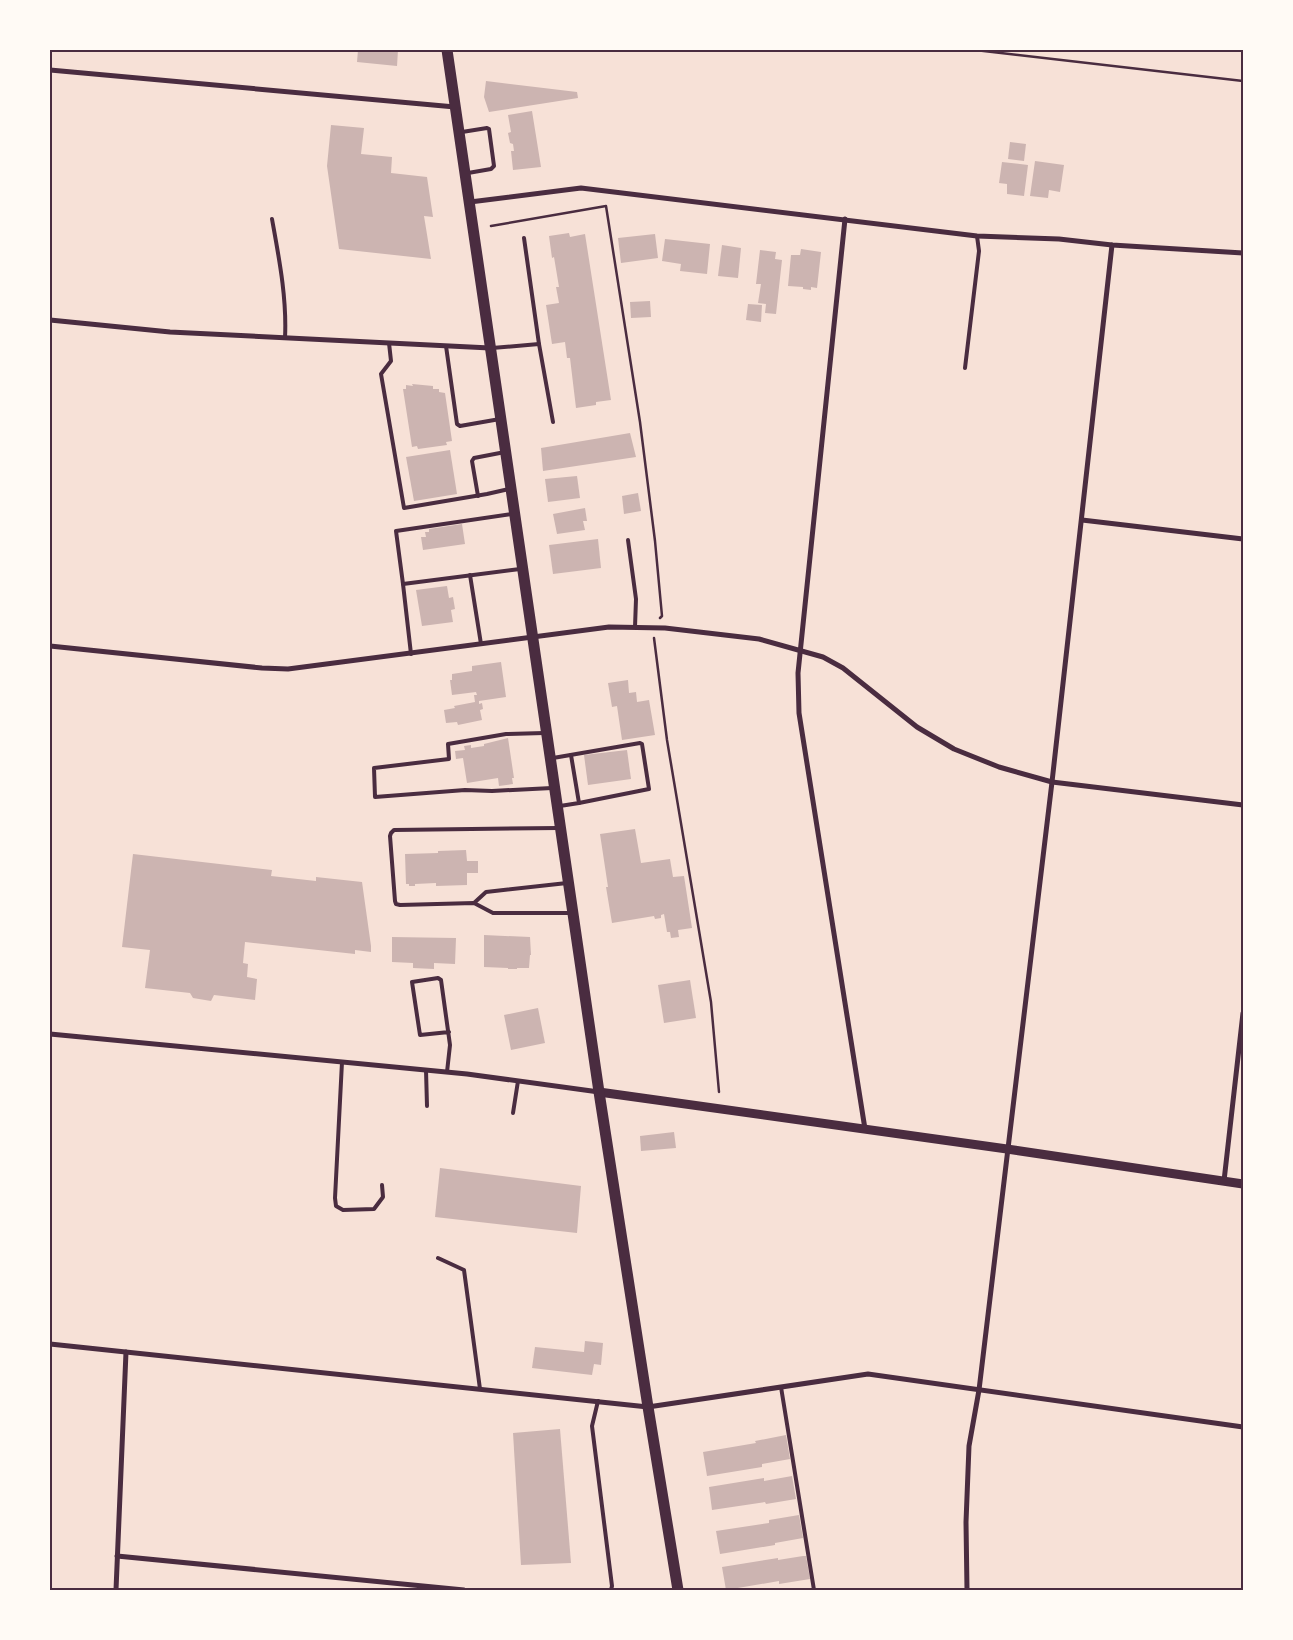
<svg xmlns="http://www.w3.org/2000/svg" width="1293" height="1640" font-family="Signika,sans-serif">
<rect width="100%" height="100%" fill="#f7e1d7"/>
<g fill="#ccb4b1">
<path d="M 358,50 L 398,50 L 397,66 L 357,62 Z"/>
<path d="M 486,81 L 577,92 L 578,98 L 489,112 L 484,97 Z"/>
<path d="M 532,111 L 541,167 L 513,170 L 511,151 L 514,151 L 513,144 L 510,143 L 508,133 L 511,132 L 508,115 Z"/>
<path d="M 331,125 L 364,128 L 361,154 L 392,157 L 391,173 L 427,177 L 433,217 L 424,216 L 431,259 L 339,249 L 327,166 Z"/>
<path d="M 1010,142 L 1026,144 L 1024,161 L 1008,159 Z"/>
<path d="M 1035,161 L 1064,165 L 1060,192 L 1049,190 L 1048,198 L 1030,196 Z"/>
<path d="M 1002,162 L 1028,165 L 1024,196 L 1007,194 L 1007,184 L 999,183 Z"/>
<path d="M 569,233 L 570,237 L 585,234 L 611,400 L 596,402 L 596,405 L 576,408 L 570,358 L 567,358 L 565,342 L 552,344 L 546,305 L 559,303 L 556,287 L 559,287 L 554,257 L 552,258 L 549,236 Z"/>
<path d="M 655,234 L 658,258 L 621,263 L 618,238 Z"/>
<path d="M 665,239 L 710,244 L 707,274 L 680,271 L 681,264 L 662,261 Z"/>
<path d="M 722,245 L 741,248 L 738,278 L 718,276 Z"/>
<path d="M 801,249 L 821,252 L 817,288 L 811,287 L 811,290 L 803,289 L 803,287 L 788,286 L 791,255 L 800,255 Z"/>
<path d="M 760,250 L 776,252 L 775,259 L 782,260 L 776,314 L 765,313 L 766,304 L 758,303 L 761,284 L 756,284 Z"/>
<path d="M 650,301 L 651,317 L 631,318 L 630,302 Z"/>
<path d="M 748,304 L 762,305 L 761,322 L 746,320 Z"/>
<path d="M 412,384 L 433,386 L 433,389 L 439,389 L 439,392 L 445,393 L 452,441 L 446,442 L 447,445 L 418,449 L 417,446 L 412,447 L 403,389 L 406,389 L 406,385 L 413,386 Z"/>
<path d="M 630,433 L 636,457 L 543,471 L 541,448 Z"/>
<path d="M 450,450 L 457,494 L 414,501 L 406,457 Z"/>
<path d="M 577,476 L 580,498 L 548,502 L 545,479 Z"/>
<path d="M 638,493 L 641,511 L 624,514 L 622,496 Z"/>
<path d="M 585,508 L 587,521 L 583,521 L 585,530 L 557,534 L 553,514 Z"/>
<path d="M 462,524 L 465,544 L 423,550 L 421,537 L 426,537 L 425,532 L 429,532 L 429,529 Z"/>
<path d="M 598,539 L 601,568 L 553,574 L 549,545 Z"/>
<path d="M 447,586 L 449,598 L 453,597 L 455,609 L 451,610 L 453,622 L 422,626 L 416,590 Z"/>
<path d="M 501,662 L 506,697 L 479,701 L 479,704 L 482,703 L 483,709 L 480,710 L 482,720 L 458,725 L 457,722 L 446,723 L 444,710 L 455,708 L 454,706 L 475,702 L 474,695 L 477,695 L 476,692 L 452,695 L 450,680 L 452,680 L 452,674 L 472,671 L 472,666 Z"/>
<path d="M 628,680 L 629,693 L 636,692 L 637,702 L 649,700 L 655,735 L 622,740 L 617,706 L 612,707 L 608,683 Z"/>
<path d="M 508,738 L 514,778 L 512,778 L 513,784 L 499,786 L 498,778 L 467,783 L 463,758 L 456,759 L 455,751 L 465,750 L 464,746 L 471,745 L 471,748 L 484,746 L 484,744 Z"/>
<path d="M 627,750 L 631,779 L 588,785 L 584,755 Z"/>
<path d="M 635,829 L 641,863 L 670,859 L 673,877 L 684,876 L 692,928 L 678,930 L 679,937 L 671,938 L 670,932 L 667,932 L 664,914 L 661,915 L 661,918 L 655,919 L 654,916 L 612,923 L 606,887 L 608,887 L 600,834 Z"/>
<path d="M 466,850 L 467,861 L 478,861 L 478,873 L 467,873 L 467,885 L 436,886 L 436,883 L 415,884 L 415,886 L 409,886 L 409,884 L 406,884 L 405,854 L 438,853 L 438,851 Z"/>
<path d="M 133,854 L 272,870 L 271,876 L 316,881 L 316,877 L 362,882 L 371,946 L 371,952 L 355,950 L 355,954 L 245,942 L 243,963 L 248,964 L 247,977 L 257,979 L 255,1000 L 214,995 L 211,1001 L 193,998 L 190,993 L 145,988 L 150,950 L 122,947 Z"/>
<path d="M 484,935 L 530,937 L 531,955 L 530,955 L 529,968 L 517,968 L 517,969 L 508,969 L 508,968 L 484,967 Z"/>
<path d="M 392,937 L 456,938 L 455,964 L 434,963 L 434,969 L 413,968 L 413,963 L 392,962 Z"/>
<path d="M 690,980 L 696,1018 L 664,1023 L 658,985 Z"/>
<path d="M 538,1008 L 545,1043 L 511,1050 L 504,1015 Z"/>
<path d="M 674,1132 L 676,1148 L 641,1151 L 640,1136 Z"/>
<path d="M 440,1168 L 581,1186 L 577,1233 L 435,1217 Z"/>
<path d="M 585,1341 L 603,1343 L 601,1365 L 594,1364 L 592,1375 L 532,1368 L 535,1347 L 584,1352 Z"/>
<path d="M 560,1429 L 571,1563 L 521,1565 L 513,1433 Z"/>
<path d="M 786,1435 L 790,1459 L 762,1464 L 762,1467 L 707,1476 L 703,1452 L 756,1443 L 755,1441 Z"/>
<path d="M 792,1476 L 796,1499 L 766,1504 L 765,1502 L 712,1510 L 709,1487 L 764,1478 L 764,1481 Z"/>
<path d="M 799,1515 L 803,1538 L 775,1543 L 775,1545 L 720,1554 L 716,1531 L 769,1523 L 769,1520 Z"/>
<path d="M 803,1556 L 806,1556 L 810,1579 L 779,1584 L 779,1581 L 726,1590 L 722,1567 L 778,1558 L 778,1560 Z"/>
</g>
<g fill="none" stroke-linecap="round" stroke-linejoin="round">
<g stroke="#4a2c40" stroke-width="2.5">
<path d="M 975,50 L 1243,81"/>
<path d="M 491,226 L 606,206 L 640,422 L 655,541 L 662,616 L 660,618"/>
<path d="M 654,638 L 667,740 L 711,1002 L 719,1092"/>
</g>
<g stroke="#4a2c40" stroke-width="4">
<path d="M 462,132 L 487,128 L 489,129 L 494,166 L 491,169 L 468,173"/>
<path d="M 272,219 C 279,258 287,298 285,338"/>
<path d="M 524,238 L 539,344"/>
<path d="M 389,343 L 391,361 L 381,374 L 404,508 L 487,494 L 509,489"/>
<path d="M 446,346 L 457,424 L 460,426 L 500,419"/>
<path d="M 492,348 L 539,344 L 553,422"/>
<path d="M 965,368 L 979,251 L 977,236"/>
<path d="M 478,496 L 472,461 L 474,458 L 505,452"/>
<path d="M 628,540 L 636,599 L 635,627"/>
<path d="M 470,575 L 481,644"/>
<path d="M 403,584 L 396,531 L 512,514"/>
<path d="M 411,654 L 403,584 L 520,569"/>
<path d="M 544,733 L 506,734 L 448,744 L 449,759 L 374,768 L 375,797 L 465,790 L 492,791 L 552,788"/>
<path d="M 553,758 L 640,743 L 642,744 L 649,789 L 579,803"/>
<path d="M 560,806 L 579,803 L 571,755"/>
<path d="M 558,828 L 394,830 L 391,833 L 390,836 L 395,901 L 396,904 L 400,905 L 474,903 L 493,913 L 571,913"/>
<path d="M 474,903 L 486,892 L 567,883"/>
<path d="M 342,1062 L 335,1198 L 336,1206 L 343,1210 L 374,1209 L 383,1197 L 382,1185"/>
<path d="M 426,1070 L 427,1106"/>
<path d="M 447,1072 L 450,1045 L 441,980 L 438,978 L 412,982 L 420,1035 L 449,1032"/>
<path d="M 513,1113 L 518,1081"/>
<path d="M 438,1258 L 464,1270 L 480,1389"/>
<path d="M 781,1387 L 814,1590"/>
<path d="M 598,1401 L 592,1426 L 612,1586 L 611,1590"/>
</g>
<g stroke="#4a2c40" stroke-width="5">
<path d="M 50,70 L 455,107"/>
<path d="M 470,202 L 581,188 L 977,236 L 1059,239 L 1112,245 L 1243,253"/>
<path d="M 845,219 L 798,673 L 799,713 L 865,1129"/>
<path d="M 50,320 L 170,332 L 490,348"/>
<path d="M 1082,520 L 1243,539"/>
<path d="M 50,646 L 262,668 L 288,669 L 609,627 L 665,628 L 759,639 L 823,657 L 843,668 L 917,727 L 954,749 L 999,767 L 1052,782 L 1243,805"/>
<path d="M 50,1034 L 467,1074 L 599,1092"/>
<path d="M 1224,1181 L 1243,1013"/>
<path d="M 50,1344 L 648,1407 L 868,1374 L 1243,1427"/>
<path d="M 117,1556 L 464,1590"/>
<path d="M 116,1590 L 126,1352"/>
<path d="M 967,1590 L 966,1522 L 969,1446 L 979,1390 L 1052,782 L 1112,245"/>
</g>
<path stroke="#4a2c40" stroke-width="9" d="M 599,1092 L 1007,1149 L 1243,1184"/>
<path stroke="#4a2c40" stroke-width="11" d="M 447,50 L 599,1092 L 648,1407 L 678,1590"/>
</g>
<rect width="1293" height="1640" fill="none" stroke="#fffaf5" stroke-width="102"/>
<rect x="51" y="51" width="1191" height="1538" fill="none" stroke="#4a2c40" stroke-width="2"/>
</svg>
